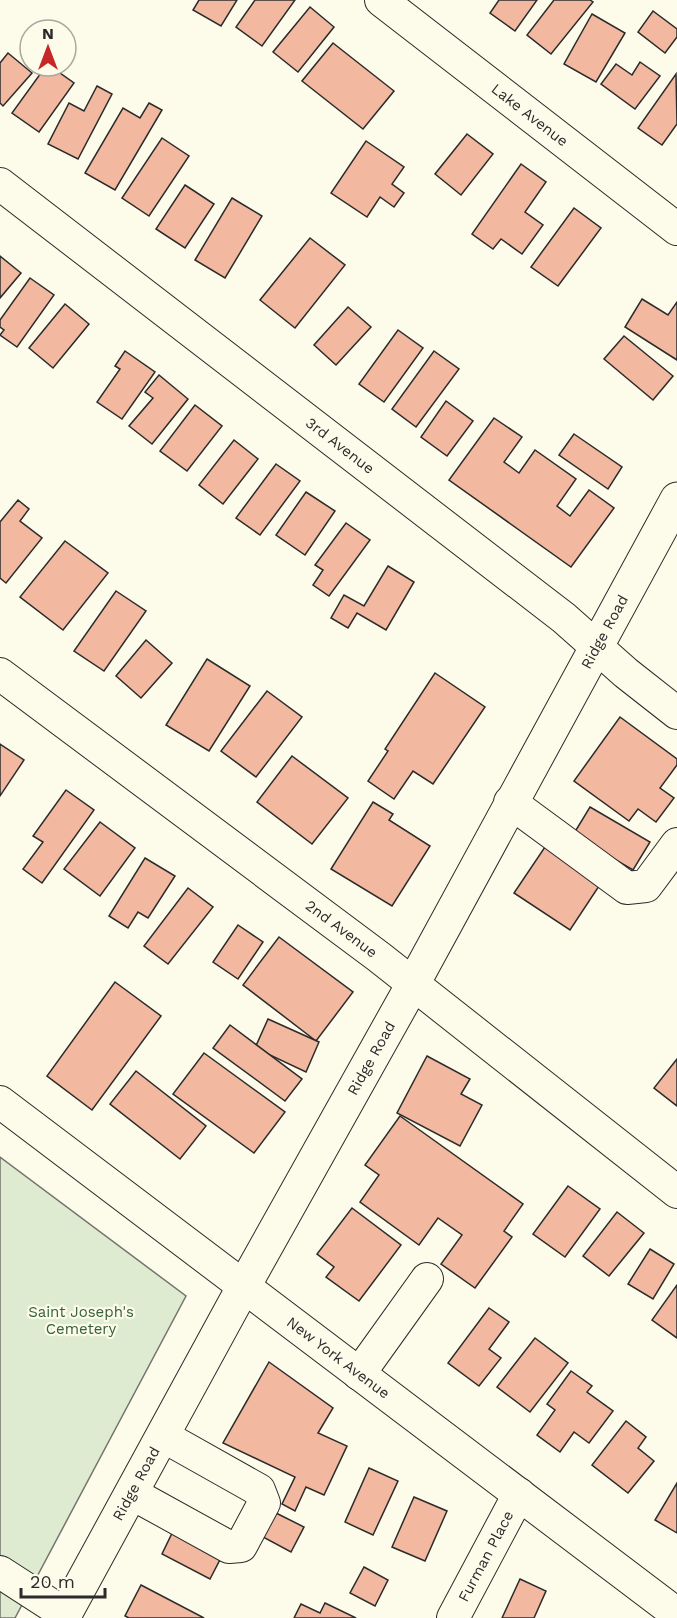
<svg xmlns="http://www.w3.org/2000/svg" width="677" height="1618" font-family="'Work Sans',sans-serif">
<rect width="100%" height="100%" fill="#fdfbea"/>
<path fill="#deebd1" stroke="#74746e" stroke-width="1.5" d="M 0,1157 L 186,1296 L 15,1618 L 0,1618 Z"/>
<g fill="#f2b8a0" stroke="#2b2b2b" stroke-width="1.5">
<path d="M 199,0 L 237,0 L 221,26 L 193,10 Z"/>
<path d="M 255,0 L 295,0 L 262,46 L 236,27 Z"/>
<path d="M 499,0 L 537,0 L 515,31 L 490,13 Z"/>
<path d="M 554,0 L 590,0 L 593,2 L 551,54 L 527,35 Z"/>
<path d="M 310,7 L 334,27 L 298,72 L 273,52 Z"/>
<path d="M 653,11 L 677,29 L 677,37 L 665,53 L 638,32 Z"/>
<path d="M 592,14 L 625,33 L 596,82 L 564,64 Z"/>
<path d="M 333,43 L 394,91 L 363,129 L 302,81 Z"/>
<path d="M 8,53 L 32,73 L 3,106 L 0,103 L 0,63 Z"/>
<path d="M 640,62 L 660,76 L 635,109 L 601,84 L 616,64 L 632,75 Z"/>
<path d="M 46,66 L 50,66 L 74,83 L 39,132 L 12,113 Z"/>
<path d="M 676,74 L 677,124 L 662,145 L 638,128 Z"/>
<path d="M 97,86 L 112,94 L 78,159 L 48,144 L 69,103 L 84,111 Z"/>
<path d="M 149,103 L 162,110 L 115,190 L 85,173 L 123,108 L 140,118 Z"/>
<path d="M 467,134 L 493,154 L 461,195 L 435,174 Z"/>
<path d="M 162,138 L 189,156 L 149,216 L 122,198 Z"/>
<path d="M 366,141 L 404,167 L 392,184 L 404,193 L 394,207 L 380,197 L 367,217 L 331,193 Z"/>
<path d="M 521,164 L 546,182 L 525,212 L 543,225 L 522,254 L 501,239 L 493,249 L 472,234 Z"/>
<path d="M 185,185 L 214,204 L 185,248 L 156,229 Z"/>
<path d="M 232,198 L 262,216 L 225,278 L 195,260 Z"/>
<path d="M 574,208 L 601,228 L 558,286 L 531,267 Z"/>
<path d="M 310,238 L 345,265 L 295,328 L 260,300 Z"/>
<path d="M 0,256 L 21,273 L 0,298 Z"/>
<path d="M 30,278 L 54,295 L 17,347 L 0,335 L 4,330 L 0,327 L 0,320 Z"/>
<path d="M 642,299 L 668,315 L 677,302 L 677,360 L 625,327 Z"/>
<path d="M 65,304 L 89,324 L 53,368 L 29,348 Z"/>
<path d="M 348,307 L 371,327 L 336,365 L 314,345 Z"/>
<path d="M 398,330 L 423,348 L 384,402 L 359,384 Z"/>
<path d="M 624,336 L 673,376 L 653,400 L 604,359 Z"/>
<path d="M 125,351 L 155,372 L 122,419 L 97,402 L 120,369 L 115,366 Z"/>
<path d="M 434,351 L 459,369 L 416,427 L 392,409 Z"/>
<path d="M 159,375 L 188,399 L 152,444 L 129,426 L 153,398 L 145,392 Z"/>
<path d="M 446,401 L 473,421 L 447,456 L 421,437 Z"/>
<path d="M 195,405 L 222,426 L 187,471 L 160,451 Z"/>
<path d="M 494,418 L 522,437 L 504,462 L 519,473 L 535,450 L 576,479 L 557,506 L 570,516 L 589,490 L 614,508 L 571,567 L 449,480 Z"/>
<path d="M 574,434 L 622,467 L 608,489 L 559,455 Z"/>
<path d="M 234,440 L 258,459 L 223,504 L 199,485 Z"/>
<path d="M 276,464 L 300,481 L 260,535 L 236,518 Z"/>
<path d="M 306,492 L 335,511 L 305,555 L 276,535 Z"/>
<path d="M 18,500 L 29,509 L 20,521 L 42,538 L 6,583 L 0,578 L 0,522 Z"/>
<path d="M 346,523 L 370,540 L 329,596 L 313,585 L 323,570 L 315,565 Z"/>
<path d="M 65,541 L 108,573 L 63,630 L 20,597 Z"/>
<path d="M 388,566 L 414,582 L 386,630 L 357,613 L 348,628 L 331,618 L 344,595 L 364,606 Z"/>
<path d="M 116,591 L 146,611 L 104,671 L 74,651 Z"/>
<path d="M 146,640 L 172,663 L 141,698 L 116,676 Z"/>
<path d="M 207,659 L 250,686 L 209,751 L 166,725 Z"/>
<path d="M 435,673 L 485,707 L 433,784 L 413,771 L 394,799 L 368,781 L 388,751 L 385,749 Z"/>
<path d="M 267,691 L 302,717 L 256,777 L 221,751 Z"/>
<path d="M 620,717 L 677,759 L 677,765 L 660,788 L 674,798 L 656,822 L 638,809 L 629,821 L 574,781 Z"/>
<path d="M 0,744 L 24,760 L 0,796 Z"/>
<path d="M 292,756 L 348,798 L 312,844 L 257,802 Z"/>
<path d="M 66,790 L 94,810 L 42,883 L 23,869 L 43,842 L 33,836 Z"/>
<path d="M 373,802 L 393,814 L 389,820 L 430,846 L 392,906 L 331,869 Z"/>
<path d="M 590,807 L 650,842 L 633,870 L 573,835 Z"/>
<path d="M 100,822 L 135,848 L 100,896 L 64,869 Z"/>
<path d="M 547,844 L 603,880 L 570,930 L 514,893 Z"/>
<path d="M 145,858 L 175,876 L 148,918 L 138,912 L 128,928 L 109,916 Z"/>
<path d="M 188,888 L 213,907 L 168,964 L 144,946 Z"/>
<path d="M 238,925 L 263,942 L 238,979 L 213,962 Z"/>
<path d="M 279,937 L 353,992 L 316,1041 L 243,985 Z"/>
<path d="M 115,982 L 161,1016 L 92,1110 L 47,1076 Z"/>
<path d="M 268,1019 L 319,1042 L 306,1072 L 255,1048 Z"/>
<path d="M 230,1025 L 302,1079 L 285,1101 L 213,1048 Z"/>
<path d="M 204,1053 L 285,1112 L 254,1153 L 173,1094 Z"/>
<path d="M 427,1056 L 470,1079 L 461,1094 L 482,1105 L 460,1146 L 397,1113 Z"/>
<path d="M 677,1059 L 677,1106 L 654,1088 Z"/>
<path d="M 136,1071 L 206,1126 L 180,1159 L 110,1104 Z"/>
<path d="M 400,1116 L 523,1204 L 504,1231 L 512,1237 L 475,1288 L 441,1264 L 462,1235 L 438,1218 L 419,1245 L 360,1202 L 379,1175 L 365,1165 Z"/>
<path d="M 568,1186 L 600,1209 L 565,1257 L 533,1234 Z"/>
<path d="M 352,1208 L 401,1245 L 359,1301 L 326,1277 L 334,1267 L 317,1254 Z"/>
<path d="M 617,1212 L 644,1233 L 609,1276 L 583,1256 Z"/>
<path d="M 650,1249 L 674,1264 L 653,1299 L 628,1284 Z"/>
<path d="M 677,1285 L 677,1338 L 652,1320 Z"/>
<path d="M 489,1308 L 509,1322 L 489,1349 L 501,1358 L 479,1386 L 448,1363 Z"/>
<path d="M 535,1338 L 568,1363 L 530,1412 L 497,1387 Z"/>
<path d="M 269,1362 L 333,1408 L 318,1433 L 347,1446 L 324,1495 L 306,1487 L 295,1511 L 282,1504 L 295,1477 L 223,1443 Z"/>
<path d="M 571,1371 L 592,1386 L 587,1392 L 613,1411 L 589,1443 L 574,1432 L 560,1452 L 537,1435 L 555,1410 L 547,1404 Z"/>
<path d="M 626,1421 L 646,1437 L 638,1448 L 654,1461 L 628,1493 L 592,1465 Z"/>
<path d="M 369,1468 L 398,1481 L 373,1535 L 345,1522 Z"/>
<path d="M 677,1483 L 677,1533 L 655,1520 Z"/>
<path d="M 414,1497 L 447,1511 L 425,1561 L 392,1547 Z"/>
<path d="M 276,1513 L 304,1527 L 291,1552 L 263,1537 Z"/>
<path d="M 176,1525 L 225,1550 L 210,1579 L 162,1554 Z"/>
<path d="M 364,1567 L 388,1580 L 375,1606 L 350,1593 Z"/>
<path d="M 520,1579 L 546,1591 L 534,1618 L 502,1618 Z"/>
<path d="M 141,1585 L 204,1618 L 129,1618 L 125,1616 Z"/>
<path d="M 325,1603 L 356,1618 L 294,1618 L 301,1604 L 320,1613 Z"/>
</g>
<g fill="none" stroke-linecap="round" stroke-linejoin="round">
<g stroke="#2b2b2b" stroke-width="34">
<g id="minor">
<path id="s1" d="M 381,0 L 677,229"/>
<path id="s2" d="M 0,184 L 564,618 L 626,673 L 677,713"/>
<path id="s3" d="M 0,674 L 379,957 L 677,1192"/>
<path d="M 510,802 L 627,888 L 646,886 L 677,844"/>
<path id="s4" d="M 0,1102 L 677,1614"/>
<path d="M 359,1374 L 427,1279"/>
<path d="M 131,1493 L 229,1547 L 241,1546 L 264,1503 L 259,1490 L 163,1436"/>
<path d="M 0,1572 L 65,1614"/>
<path id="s5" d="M 453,1618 L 519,1494"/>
</g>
</g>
<g stroke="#2b2b2b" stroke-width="35">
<g id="major">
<path id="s6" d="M 63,1618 L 244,1286 L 413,984 L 677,499"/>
</g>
</g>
<use href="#minor" stroke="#fdfbea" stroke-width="32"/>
<use href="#major" stroke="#fdfbea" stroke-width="33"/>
</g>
<g text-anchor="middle" stroke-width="4.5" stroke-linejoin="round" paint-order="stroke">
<g font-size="15" fill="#2b2b2b" stroke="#fdfbea">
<text dy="5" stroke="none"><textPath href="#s1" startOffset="188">Lake Avenue</textPath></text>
<text dy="5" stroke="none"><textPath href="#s2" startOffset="429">3rd Avenue</textPath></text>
<text dy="5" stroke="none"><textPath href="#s6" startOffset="1125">Ridge Road</textPath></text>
<text dy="5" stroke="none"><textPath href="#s3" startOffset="426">2nd Avenue</textPath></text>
<text dy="5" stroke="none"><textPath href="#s6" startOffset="639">Ridge Road</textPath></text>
<text dy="5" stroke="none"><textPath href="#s4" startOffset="424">New York Avenue</textPath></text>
<text dy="5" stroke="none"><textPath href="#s6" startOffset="153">Ridge Road</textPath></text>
<text dy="5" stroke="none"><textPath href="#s5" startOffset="70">Furman Place</textPath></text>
</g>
<g font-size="15" fill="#34623c" stroke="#fdfbea">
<text x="81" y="1317">Saint Joseph's<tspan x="81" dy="17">Cemetery</tspan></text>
</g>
</g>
<g transform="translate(48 48)"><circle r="28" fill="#fdfbea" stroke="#a9a89e" stroke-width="1.5"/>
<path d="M0-4.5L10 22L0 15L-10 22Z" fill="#c62828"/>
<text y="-9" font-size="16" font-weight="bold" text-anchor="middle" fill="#2b2b2b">N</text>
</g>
<path d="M21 1588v9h84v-9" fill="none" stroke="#2b2b2b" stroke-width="3"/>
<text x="30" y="1588" font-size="18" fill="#2b2b2b" stroke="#fdfbea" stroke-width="4.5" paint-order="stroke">20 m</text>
</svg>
